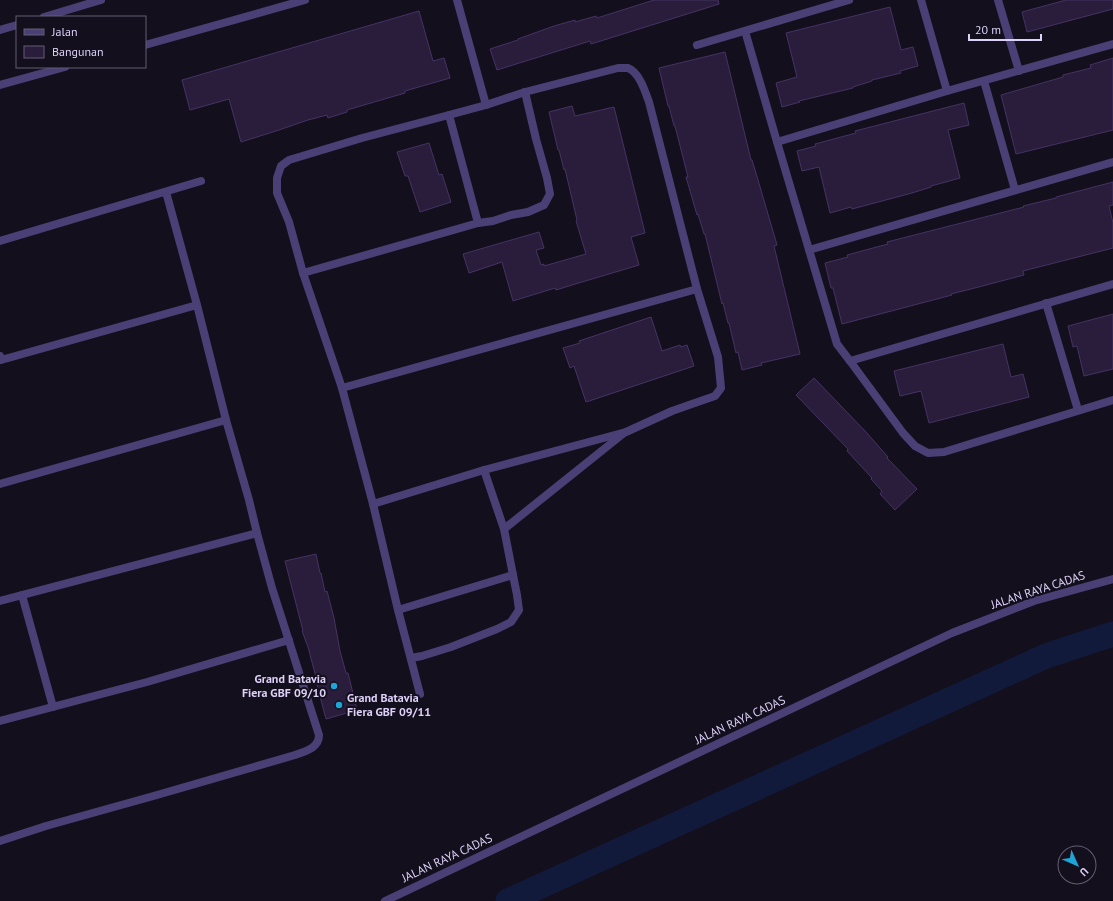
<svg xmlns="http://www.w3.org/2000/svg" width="1113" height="901" font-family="'PT Sans',sans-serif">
<rect width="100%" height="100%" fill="#140f1d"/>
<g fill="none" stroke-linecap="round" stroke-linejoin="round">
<path stroke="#111a3a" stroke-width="25" d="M 508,901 L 1046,656 L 1113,634"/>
</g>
<g fill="#291d3b" stroke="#453364">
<path d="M 654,0 L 718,0 L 719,4 L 591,44 L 590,41 L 497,70 L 490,49 L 518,40 L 518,39 L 554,26 L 575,20 L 575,22 L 596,16 L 597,18 Z"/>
<path d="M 1066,0 L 1113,0 L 1113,9 L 1027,32 L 1022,12 Z"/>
<path d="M 890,7 L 901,50 L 913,47 L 918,66 L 900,71 L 901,73 L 872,80 L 872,81 L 853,87 L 853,88 L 799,101 L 800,102 L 782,107 L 776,83 L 797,77 L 786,33 Z"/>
<path d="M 419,11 L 433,61 L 444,58 L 450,78 L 405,91 L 405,93 L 347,110 L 347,112 L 328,118 L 327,115 L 308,120 L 276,131 L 241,142 L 229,99 L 190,110 L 182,80 Z"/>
<path d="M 725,52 L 751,160 L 752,160 L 758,180 L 777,245 L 774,246 L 800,354 L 761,363 L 762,365 L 742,370 L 738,352 L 736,353 L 729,323 L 728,323 L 723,303 L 722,304 L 705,234 L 704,234 L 698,214 L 697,215 L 686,177 L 688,177 L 675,126 L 674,126 L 669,106 L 668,106 L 659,68 Z"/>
<path d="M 1113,58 L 1113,130 L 1016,154 L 1001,95 L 1063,77 L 1063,75 L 1091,68 L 1090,65 Z"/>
<path d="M 964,103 L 969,125 L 948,130 L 960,178 L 931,186 L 931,187 L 912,193 L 852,209 L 851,207 L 830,213 L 819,167 L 802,171 L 797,151 L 816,146 L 815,144 L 856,133 L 855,131 Z"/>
<path d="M 572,106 L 575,116 L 614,107 L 645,233 L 631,237 L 639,265 L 572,285 L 556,290 L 555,288 L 513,301 L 502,262 L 469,273 L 463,254 L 539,232 L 544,248 L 536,250 L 541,265 L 544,264 L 544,266 L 586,254 L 576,221 L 577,220 L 565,169 L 564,170 L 559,150 L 558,150 L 549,112 Z"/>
<path d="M 429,143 L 439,175 L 442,174 L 451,202 L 420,212 L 408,176 L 405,176 L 397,152 Z"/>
<path d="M 1113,182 L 1113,205 L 1109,206 L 1113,223 L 1113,248 L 1023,271 L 1024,275 L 971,289 L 951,294 L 952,295 L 842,324 L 833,288 L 831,288 L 825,263 L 848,257 L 847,255 L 888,244 L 887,242 L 1024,207 L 1023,206 L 1056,198 L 1056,197 Z"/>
<path d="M 1113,314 L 1113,369 L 1084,376 L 1077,346 L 1073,347 L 1068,326 Z"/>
<path d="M 651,317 L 662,351 L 680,345 L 681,347 L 687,345 L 694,366 L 586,402 L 574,366 L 570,368 L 563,348 L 580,343 L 579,341 Z"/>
<path d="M 1003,344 L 1011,377 L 1023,374 L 1029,397 L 929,423 L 921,391 L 900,396 L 894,371 Z"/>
<path d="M 814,378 L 866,432 L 888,457 L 887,458 L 917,489 L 895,510 L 880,494 L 882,491 L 871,479 L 872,478 L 847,451 L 848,449 L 796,395 Z"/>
<path d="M 316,554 L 320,573 L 321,573 L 325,592 L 327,591 L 334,618 L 340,651 L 346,673 L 348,673 L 357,710 L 326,719 L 316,681 L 317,681 L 308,647 L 302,631 L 303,631 L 285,561 Z"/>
</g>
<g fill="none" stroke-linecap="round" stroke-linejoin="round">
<g stroke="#4b4076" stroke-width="8">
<path d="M 921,0 L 947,91"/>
<path d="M 998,0 L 1019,71"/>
<path d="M 44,17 L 101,0"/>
<path d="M 0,30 L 17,25"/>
<path d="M 745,31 L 777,142 L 837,344 L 850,361 L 1113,284"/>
<path d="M 145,45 L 305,0"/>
<path d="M 697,45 L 849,0"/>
<path d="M 984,81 L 1015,190"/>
<path d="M 0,85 L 65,67"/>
<path d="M 777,142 L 947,91 L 1113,44"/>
<path d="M 166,192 L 197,305"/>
<path d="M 478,223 L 493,221 L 511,215 L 528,212 L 544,205 L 550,194 L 547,178 L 536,139 L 525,92"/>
<path d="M 0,241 L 201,181"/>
<path d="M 809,250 L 1113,162"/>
<path d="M 303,273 L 478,223 L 449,115"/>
<path d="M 1046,303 L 1078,410"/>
<path d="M 0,356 L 1,360 L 197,305 L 226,420 L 249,500 L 257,533 L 272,588 L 319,735 C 319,748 306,751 295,755 L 157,795 L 46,826 L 0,841"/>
<path d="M 850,361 L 903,433 L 915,446 L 928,453 L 944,452 L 1113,400"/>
<path d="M 342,388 L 697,289"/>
<path d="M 0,484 L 226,420"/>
<path d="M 373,504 L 484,470 L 626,432 L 672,411 L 689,405 L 715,396 L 721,388 L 718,357 L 697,289 L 649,102 C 645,91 639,72 628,68 C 625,68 621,68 618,68 L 525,92 L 486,105 L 457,0"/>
<path d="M 504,529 L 624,433"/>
<path d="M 22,595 L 53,707"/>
<path d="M 0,601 L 257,533"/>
<path d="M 398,610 L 513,575 L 504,529 L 484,470"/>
<path d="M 411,658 L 422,656 L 451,647 L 497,629 L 511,622 L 519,610 L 517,595 L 513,575"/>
<path d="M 420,694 L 398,610 L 373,504 L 342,388 L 303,273 L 289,222 L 277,193 L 277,178 L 281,166 L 289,160 L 362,138 L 449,115 L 486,105"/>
<path d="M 0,721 L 147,682 L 289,640"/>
</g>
<path stroke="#4b4076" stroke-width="8" d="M 385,901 L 952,633 L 1034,601 L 1113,579"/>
</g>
<g fill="#1ea5d7" stroke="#140f1d" stroke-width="1.5">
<circle cx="334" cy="686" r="4"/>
<circle cx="339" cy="705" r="4"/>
</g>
<g text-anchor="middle" stroke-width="4" stroke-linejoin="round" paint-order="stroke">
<g font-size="12" fill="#ddd1f9" stroke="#140f1d">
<text transform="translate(1038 590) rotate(-18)" y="4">JALAN RAYA CADAS</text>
<text transform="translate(740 720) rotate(-25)" y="4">JALAN RAYA CADAS</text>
<text transform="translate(447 858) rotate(-25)" y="4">JALAN RAYA CADAS</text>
</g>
<g font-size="12" font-weight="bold" fill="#ddd1f9" stroke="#140f1d" text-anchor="end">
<text x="326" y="683">Grand Batavia<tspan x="326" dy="14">Fiera GBF 09/10</tspan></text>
<text x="347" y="702" text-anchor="start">Grand Batavia<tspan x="347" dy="14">Fiera GBF 09/11</tspan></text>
</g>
</g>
<rect x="16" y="16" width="130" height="52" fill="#140f1d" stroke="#645d75"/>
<rect x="24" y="29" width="20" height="6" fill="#4b4076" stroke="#645d75"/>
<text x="52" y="36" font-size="12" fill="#ddd1f9">Jalan</text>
<rect x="24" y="46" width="20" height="12" fill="#291d3b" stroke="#645d75"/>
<text x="52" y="56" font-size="12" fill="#ddd1f9">Bangunan</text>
<g transform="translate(1077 865) rotate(135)"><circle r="19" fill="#140f1d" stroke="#645d75"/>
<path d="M0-3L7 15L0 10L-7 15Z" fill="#1ea5d7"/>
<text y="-6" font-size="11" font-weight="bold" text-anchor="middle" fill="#ddd1f9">U</text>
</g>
<path d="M969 34v6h72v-6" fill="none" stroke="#ddd1f9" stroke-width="2"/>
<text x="975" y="34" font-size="12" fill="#ddd1f9" stroke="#140f1d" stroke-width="3" paint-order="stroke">20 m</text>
</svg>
